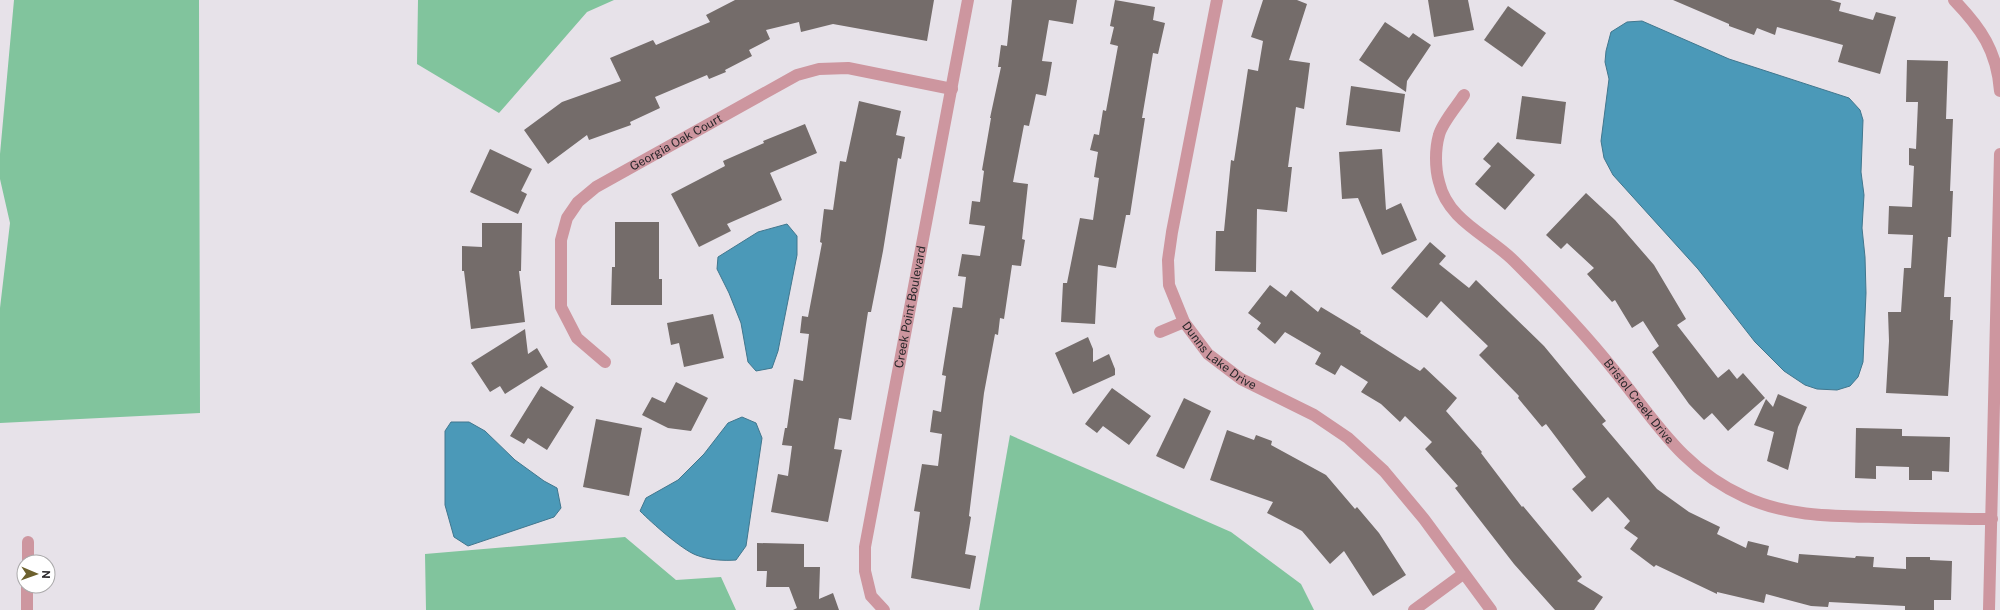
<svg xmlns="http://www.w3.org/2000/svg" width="2000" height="610" font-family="'Public Sans',sans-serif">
<rect width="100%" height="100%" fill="#e7e2e9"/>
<g fill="#81c49d">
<path d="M 14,0 L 199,0 L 200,413 L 0,423 L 0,308 L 10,223 L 0,179 L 0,154 Z"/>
<path d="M 418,0 L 614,0 L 587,12 L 499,113 L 417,64 Z"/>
<path d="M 1010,435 L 1231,532 L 1301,584 L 1314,610 L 979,610 Z"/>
<path d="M 625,537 L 676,580 L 721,577 L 736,610 L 426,610 L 425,554 Z"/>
</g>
<g fill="#4b99b8" stroke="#41778e">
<path d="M 1642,21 L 1729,59 L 1849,98 L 1860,110 L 1863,120 L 1861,172 L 1864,195 L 1862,228 L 1865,257 L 1866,293 L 1863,362 L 1858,377 L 1850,386 L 1837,390 L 1817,389 L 1805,385 L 1784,371 L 1755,342 L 1698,269 L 1613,175 L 1604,158 L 1601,141 L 1609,79 L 1605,62 L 1606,51 L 1611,32 L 1627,22 Z"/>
<path d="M 787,224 L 797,236 L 797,255 L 778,351 L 772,368 L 756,371 L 748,362 L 741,323 L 729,293 L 717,269 L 718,257 L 758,232 Z"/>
<path d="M 742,417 L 756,423 L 762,438 L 746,546 L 736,560 C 723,561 709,560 696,555 C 681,549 652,523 640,511 L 646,498 L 678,480 L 704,454 L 728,423 Z"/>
<path d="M 451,422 L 469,422 L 485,431 L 515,460 L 544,481 L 557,488 L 561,508 L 554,517 L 468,546 L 454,537 L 445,505 L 445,431 Z"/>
</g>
<g fill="#746c6a">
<path d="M 735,0 L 934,0 L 927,41 L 833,24 L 801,32 L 799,22 L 766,30 L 770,39 L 749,50 L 752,56 L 725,70 L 726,72 L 709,79 L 707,75 L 655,97 L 660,108 L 630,122 L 631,125 L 589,140 L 587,135 L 548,164 L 524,130 L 562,102 L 621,81 L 610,58 L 653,40 L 656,45 L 710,22 L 706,15 Z"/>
<path d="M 1012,0 L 1077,0 L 1073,24 L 1049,20 L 1042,61 L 1052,62 L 1049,80 L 1046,96 L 1036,94 L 1029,126 L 1024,125 L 1013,182 L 1028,184 L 1022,239 L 1025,240 L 1021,266 L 1012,265 L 1004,319 L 1000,318 L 998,335 L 995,334 L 984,393 L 969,516 L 971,517 L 965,554 L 976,556 L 970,589 L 911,578 L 920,512 L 914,511 L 922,464 L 938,466 L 942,434 L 930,432 L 933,410 L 941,412 L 946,376 L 942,375 L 953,307 L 962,308 L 966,277 L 958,276 L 962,254 L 980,256 L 985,226 L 969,224 L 972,201 L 980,202 L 984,171 L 982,170 L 991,118 L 990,118 L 1001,67 L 998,67 L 1001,45 L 1007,46 Z"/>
<path d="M 1115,0 L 1155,7 L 1153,20 L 1165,23 L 1158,54 L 1153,53 L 1142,118 L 1145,118 L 1130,215 L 1126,215 L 1116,268 L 1098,265 L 1095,324 L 1061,322 L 1063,283 L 1067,283 L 1080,218 L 1093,220 L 1099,178 L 1094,177 L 1098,152 L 1090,150 L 1094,134 L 1099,135 L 1103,110 L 1106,111 L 1118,46 L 1110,44 L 1114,27 L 1110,26 Z"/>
<path d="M 1263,0 L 1297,0 L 1307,4 L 1289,60 L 1310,63 L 1304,109 L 1296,107 L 1288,167 L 1292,167 L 1287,212 L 1257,209 L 1256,272 L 1215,271 L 1216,231 L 1224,231 L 1231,160 L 1234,161 L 1248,69 L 1258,71 L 1263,41 L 1251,37 Z"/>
<path d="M 1428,0 L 1468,0 L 1474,30 L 1434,37 Z"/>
<path d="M 1673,0 L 1830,0 L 1841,3 L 1839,11 L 1873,20 L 1876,12 L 1896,17 L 1880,74 L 1838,62 L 1843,45 L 1777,27 L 1775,35 L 1757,28 L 1754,35 L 1729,26 L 1729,24 Z"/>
<path d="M 1508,6 L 1546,33 L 1522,67 L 1484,40 Z"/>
<path d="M 1385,22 L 1409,38 L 1413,33 L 1431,45 L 1407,81 L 1406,92 L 1359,60 Z"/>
<path d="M 1907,60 L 1948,61 L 1946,119 L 1953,119 L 1950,191 L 1953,191 L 1951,237 L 1948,237 L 1944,297 L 1951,297 L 1950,320 L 1953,320 L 1948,396 L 1886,393 L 1889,341 L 1888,312 L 1901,312 L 1904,268 L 1911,268 L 1913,235 L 1888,234 L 1889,206 L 1912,207 L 1914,166 L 1909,165 L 1909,148 L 1916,149 L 1918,102 L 1906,102 Z"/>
<path d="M 1351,86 L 1405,94 L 1400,132 L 1346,125 Z"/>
<path d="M 1522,96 L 1566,102 L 1561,144 L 1516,139 Z"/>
<path d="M 859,101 L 901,111 L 896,135 L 905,137 L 901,159 L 898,158 L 883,251 L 871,312 L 868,312 L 851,420 L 839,418 L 834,449 L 842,450 L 828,522 L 771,512 L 778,474 L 788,476 L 792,446 L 782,445 L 785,428 L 787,428 L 794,379 L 803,381 L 809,334 L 800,333 L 802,316 L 808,317 L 822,243 L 820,242 L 824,209 L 833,210 L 840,161 L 846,162 Z"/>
<path d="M 805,124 L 817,153 L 770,173 L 782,200 L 727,224 L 731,231 L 699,247 L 671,194 L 725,166 L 723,161 L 764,143 L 763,141 Z"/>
<path d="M 1498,142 L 1535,175 L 1505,210 L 1475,184 L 1491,166 L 1483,159 Z"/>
<path d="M 490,149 L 532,169 L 521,191 L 527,194 L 518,214 L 470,192 Z"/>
<path d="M 1382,149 L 1386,210 L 1401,203 L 1417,240 L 1382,255 L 1358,198 L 1342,199 L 1339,152 Z"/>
<path d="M 1586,193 L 1615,220 L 1654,265 L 1686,319 L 1677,325 L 1718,378 L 1729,369 L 1737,379 L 1743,373 L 1765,398 L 1728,431 L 1712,413 L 1704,420 L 1689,404 L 1652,352 L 1659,346 L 1643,321 L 1632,328 L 1615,300 L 1612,302 L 1587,274 L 1594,268 L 1567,243 L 1561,249 L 1546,235 Z"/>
<path d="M 615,222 L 659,222 L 659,279 L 662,279 L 662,305 L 611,305 L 612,267 L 615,267 Z"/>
<path d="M 482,223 L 522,223 L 521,271 L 519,271 L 525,322 L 471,329 L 464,271 L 462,271 L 462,246 L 482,247 Z"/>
<path d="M 1430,242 L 1446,256 L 1439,264 L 1469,288 L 1476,280 L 1544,346 L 1606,421 L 1602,424 L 1657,489 L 1689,512 L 1720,527 L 1717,534 L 1746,548 L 1748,541 L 1769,546 L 1767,555 L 1798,563 L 1799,554 L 1855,558 L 1856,556 L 1874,557 L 1873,567 L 1906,569 L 1906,557 L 1930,557 L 1930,560 L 1952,561 L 1951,600 L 1934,600 L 1934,610 L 1905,610 L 1905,606 L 1829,602 L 1828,607 L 1811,606 L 1766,594 L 1764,603 L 1717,592 L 1717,594 L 1656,565 L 1654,567 L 1630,549 L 1638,538 L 1624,528 L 1630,521 L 1608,497 L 1592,512 L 1572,489 L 1586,477 L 1546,424 L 1542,427 L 1518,398 L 1519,396 L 1479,355 L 1488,346 L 1441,301 L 1427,318 L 1391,288 Z"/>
<path d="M 1270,285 L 1286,297 L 1291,290 L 1318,312 L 1321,307 L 1361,331 L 1360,333 L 1420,371 L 1424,367 L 1457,398 L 1446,411 L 1482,452 L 1481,453 L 1522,507 L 1523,506 L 1582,577 L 1577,581 L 1603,597 L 1594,610 L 1555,610 L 1514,564 L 1455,488 L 1458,486 L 1425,449 L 1432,442 L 1405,416 L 1400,422 L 1381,404 L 1361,392 L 1368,382 L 1341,365 L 1335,375 L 1315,364 L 1321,353 L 1285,332 L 1275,344 L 1257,329 L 1261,323 L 1248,313 Z"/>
<path d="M 713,314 L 724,358 L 684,367 L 679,343 L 671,345 L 667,323 Z"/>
<path d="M 525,329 L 528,354 L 537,348 L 548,367 L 505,394 L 500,386 L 490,392 L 471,363 Z"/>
<path d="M 1088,337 L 1093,349 L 1093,362 L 1109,354 L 1115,369 L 1115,375 L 1073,394 L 1055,353 Z"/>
<path d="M 676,382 L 708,398 L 691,431 L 668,428 L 642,415 L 652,397 L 665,403 Z"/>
<path d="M 541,386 L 574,407 L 547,450 L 528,438 L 524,444 L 510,436 Z"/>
<path d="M 1112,388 L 1151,416 L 1129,445 L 1103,426 L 1097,433 L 1085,424 Z"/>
<path d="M 1778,394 L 1807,407 L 1798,427 L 1788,470 L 1767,461 L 1774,432 L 1754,425 L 1766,399 L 1773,407 Z"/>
<path d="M 1184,398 L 1211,411 L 1184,469 L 1156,456 Z"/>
<path d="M 596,419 L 642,428 L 629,496 L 583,487 Z"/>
<path d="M 1856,428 L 1902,429 L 1902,436 L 1950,437 L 1949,472 L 1932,471 L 1932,480 L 1909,480 L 1909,467 L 1876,466 L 1876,479 L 1855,478 Z"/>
<path d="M 1227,430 L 1254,440 L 1256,435 L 1272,441 L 1271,445 L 1326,475 L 1355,509 L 1357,507 L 1379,533 L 1406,575 L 1373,596 L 1344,551 L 1330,564 L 1302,531 L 1267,513 L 1273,502 L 1210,480 Z"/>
<path d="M 757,543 L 804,544 L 804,567 L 820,567 L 819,599 L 833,593 L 839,610 L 793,610 L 797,608 L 789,587 L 766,587 L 767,571 L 757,571 Z"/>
</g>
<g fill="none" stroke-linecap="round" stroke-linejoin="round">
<g stroke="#cd969f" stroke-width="12">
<path id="s1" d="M 1217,0 L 1172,232 L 1168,260 L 1169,285 L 1184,322 L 1208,354 L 1241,379 L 1314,415 L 1348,438 L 1384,471 L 1424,519 L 1491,610"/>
<path d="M 1954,0 C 1981,28 1997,51 2000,91"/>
<path id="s2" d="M 1464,95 C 1457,106 1442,123 1439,135 C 1435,149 1435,168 1439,182 C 1448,221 1488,235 1514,261 C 1549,296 1582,330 1613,369 C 1655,420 1681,468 1745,497 C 1788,517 1834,516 1881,517 C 1918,518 1955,519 1992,519"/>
<path d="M 1160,332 L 1184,322"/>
<path id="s3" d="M 605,362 L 577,338 L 561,307 L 561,240 L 567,218 L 578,202 L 596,187 L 797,75 L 819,69 L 848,68 L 952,89"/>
<path d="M 28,562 L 28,542"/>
<path d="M 27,610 L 27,586"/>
<path id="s4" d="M 884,610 L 871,596 L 865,571 L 865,547 L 968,0"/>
<path d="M 1414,610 L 1463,574"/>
<path d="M 1989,610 L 2000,154"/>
</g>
</g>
<g text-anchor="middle" stroke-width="4" stroke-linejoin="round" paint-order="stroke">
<g font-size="12" fill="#2a282b" stroke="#fff">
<text dy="4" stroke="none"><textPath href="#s3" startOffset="296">Georgia Oak Court</textPath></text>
<text dy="4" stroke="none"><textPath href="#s4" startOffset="313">Creek Point Boulevard</textPath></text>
<text dy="4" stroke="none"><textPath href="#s1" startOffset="379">Dunns Lake Drive</textPath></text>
<text dy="4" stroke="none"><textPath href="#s2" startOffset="394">Bristol Creek Drive</textPath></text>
</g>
</g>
<g transform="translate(36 574) rotate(92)"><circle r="19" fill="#ffffff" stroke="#aaa9aa"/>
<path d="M0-3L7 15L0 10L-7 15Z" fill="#6c602d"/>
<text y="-6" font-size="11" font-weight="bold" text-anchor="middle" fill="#2a282b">N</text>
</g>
</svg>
